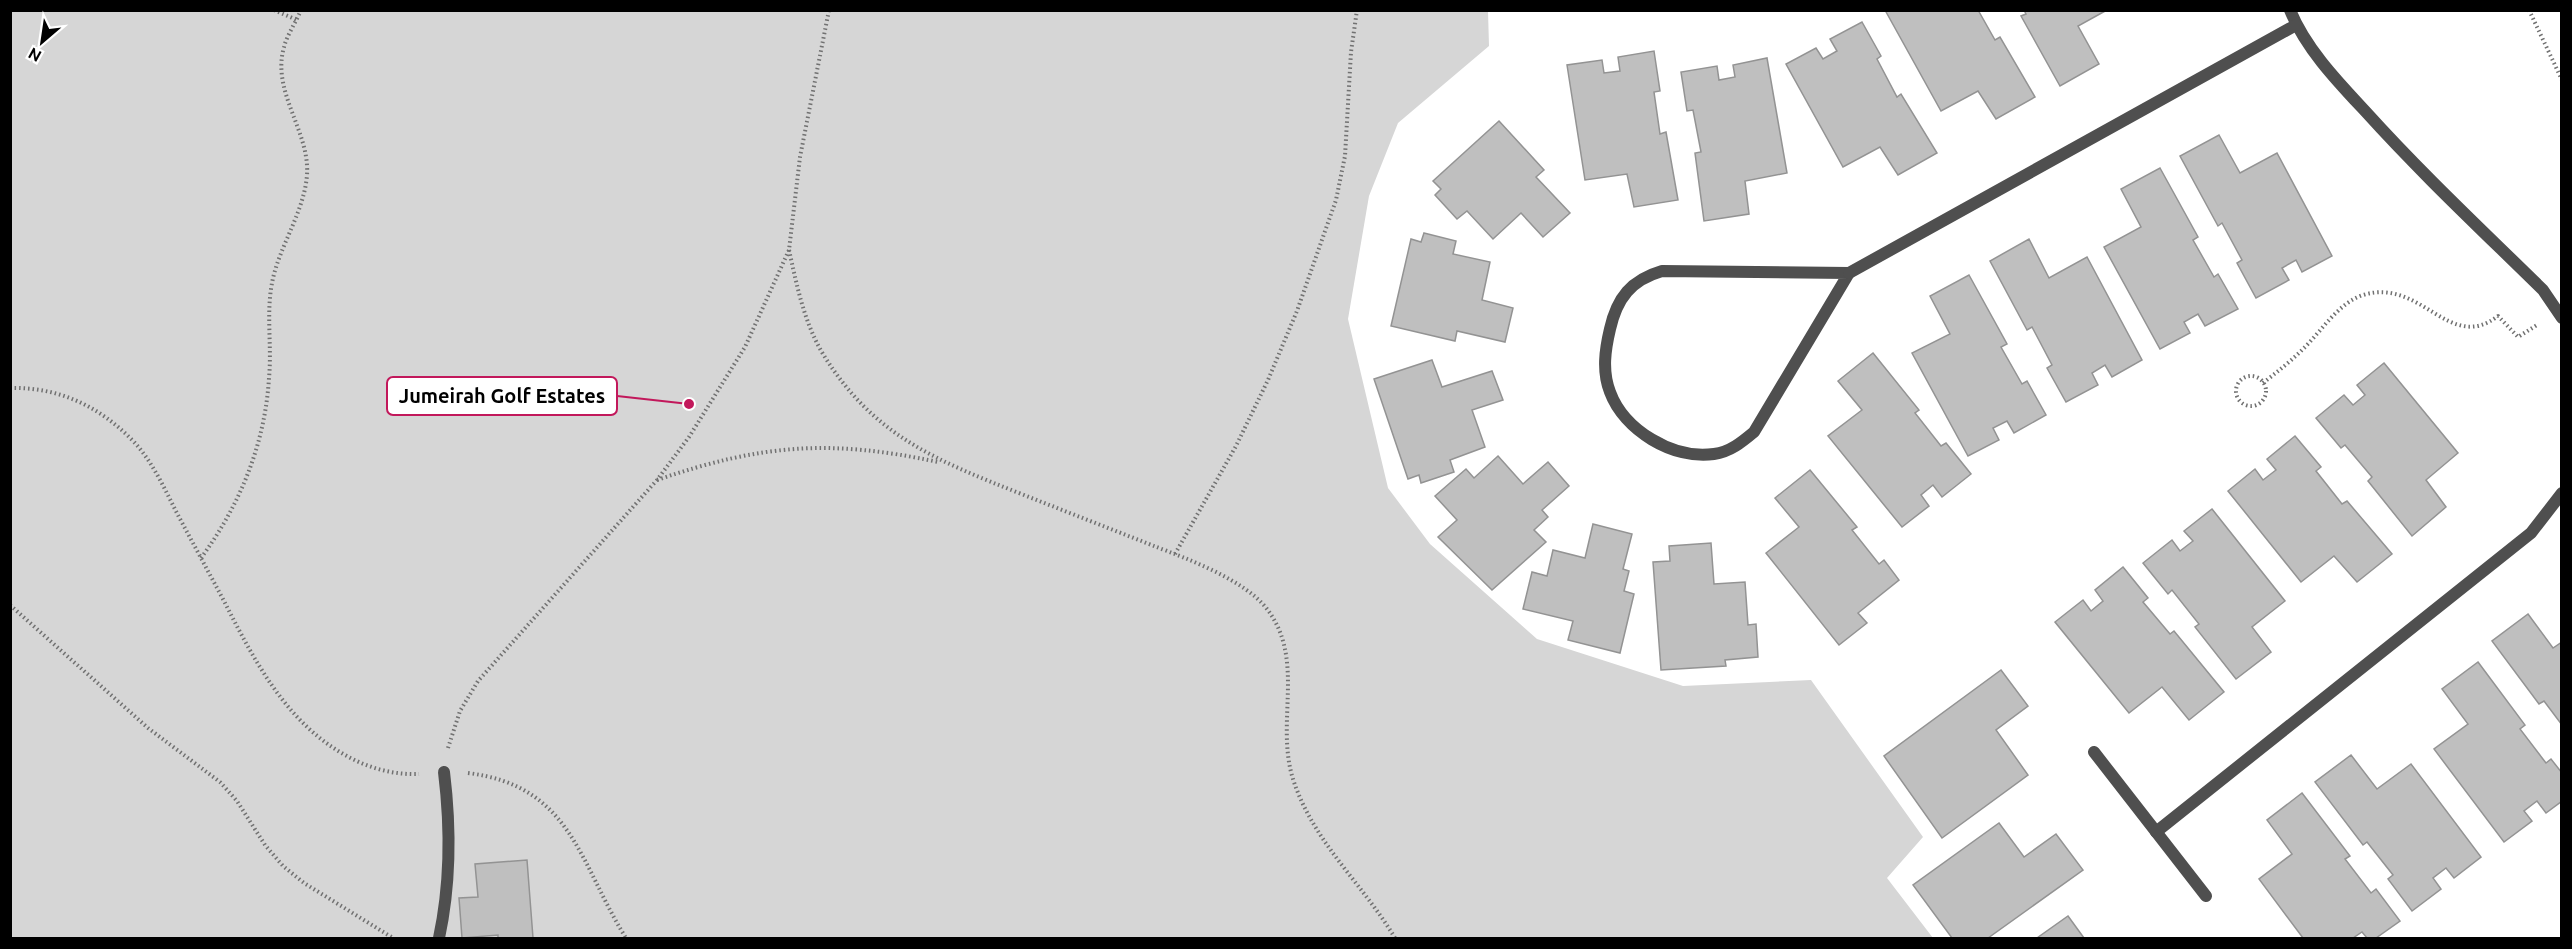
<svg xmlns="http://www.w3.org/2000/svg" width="2572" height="949" font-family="Ubuntu,sans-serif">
<rect width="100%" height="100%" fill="#fff"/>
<path fill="#d6d6d6" d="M 10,11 L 1488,11 L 1489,46 L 1398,123 L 1369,196 L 1348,319 L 1388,488 L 1430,544 L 1537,639 L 1683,686 L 1811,680 L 1923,837 L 1887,878 L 1933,938 L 11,938 Z"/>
<g fill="#bfbfbf" stroke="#939393" stroke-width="1.5">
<path d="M 1885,10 L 1978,10 L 1995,40 L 2000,37 L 2035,97 L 1996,119 L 1978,91 L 1941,111 Z"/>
<path d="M 2024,10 L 2107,10 L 2078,26 L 2099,64 L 2060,86 L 2021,16 L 2026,14 Z"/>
<path d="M 1862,22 L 1881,56 L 1877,59 L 1897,97 L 1901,94 L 1937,153 L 1898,175 L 1880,147 L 1843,167 L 1786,64 L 1816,48 L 1823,59 L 1837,51 L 1830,39 Z"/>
<path d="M 1654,51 L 1660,91 L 1654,92 L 1660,134 L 1666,132 L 1678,200 L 1634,207 L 1627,174 L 1585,180 L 1567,65 L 1602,60 L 1604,73 L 1620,71 L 1618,57 Z"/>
<path d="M 1767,58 L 1787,173 L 1745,181 L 1749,214 L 1704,221 L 1695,153 L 1701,152 L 1693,110 L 1687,111 L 1681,72 L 1717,66 L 1719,80 L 1735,77 L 1733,65 Z"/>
<path d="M 1499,121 L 1544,170 L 1536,177 L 1570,213 L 1543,237 L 1521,213 L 1493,239 L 1467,211 L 1457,219 L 1435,195 L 1441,189 L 1433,181 Z"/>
<path d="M 2219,135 L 2240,173 L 2277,153 L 2332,256 L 2302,272 L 2296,260 L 2282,268 L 2289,280 L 2256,298 L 2237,263 L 2242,260 L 2222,223 L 2218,226 L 2180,156 Z"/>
<path d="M 2160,168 L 2198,237 L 2193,240 L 2214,277 L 2218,274 L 2238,309 L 2205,326 L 2198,314 L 2184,322 L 2190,333 L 2160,349 L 2104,247 L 2141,227 L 2121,189 Z"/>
<path d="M 1424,233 L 1456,241 L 1453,254 L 1490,262 L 1482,300 L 1513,308 L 1505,342 L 1457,331 L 1455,341 L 1391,326 L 1411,239 L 1421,242 Z"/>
<path d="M 2029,239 L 2049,278 L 2087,257 L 2142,360 L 2112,377 L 2105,365 L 2092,373 L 2098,385 L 2066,402 L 2047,368 L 2052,365 L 2032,327 L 2027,330 L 1990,261 Z"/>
<path d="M 1969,275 L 2007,344 L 2001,347 L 2022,384 L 2027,381 L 2046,415 L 2014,433 L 2007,421 L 1993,428 L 1999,440 L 1968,456 L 1912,353 L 1950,334 L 1930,296 Z"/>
<path d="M 1873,353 L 1919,410 L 1915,413 L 1941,446 L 1946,443 L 1971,474 L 1942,497 L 1933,485 L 1921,495 L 1929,506 L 1902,527 L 1828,436 L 1862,410 L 1838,381 Z"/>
<path d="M 1432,360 L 1442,387 L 1492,371 L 1503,400 L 1472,410 L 1485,447 L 1450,460 L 1454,472 L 1421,483 L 1419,475 L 1408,479 L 1374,379 Z"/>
<path d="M 2384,363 L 2458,453 L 2426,480 L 2446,507 L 2412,536 L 2368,481 L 2372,477 L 2345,445 L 2341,448 L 2316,418 L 2344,395 L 2353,405 L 2365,395 L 2357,385 Z"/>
<path d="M 2295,436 L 2321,467 L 2316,471 L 2342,504 L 2347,501 L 2392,554 L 2357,582 L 2334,556 L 2301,582 L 2228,491 L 2255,469 L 2263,480 L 2276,470 L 2267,459 Z"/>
<path d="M 1498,456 L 1523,484 L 1548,462 L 1569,486 L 1542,510 L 1548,517 L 1534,530 L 1546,542 L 1492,590 L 1438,537 L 1457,520 L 1435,496 L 1466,469 L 1474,478 Z"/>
<path d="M 1810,470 L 1857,527 L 1852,530 L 1879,564 L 1884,560 L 1899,580 L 1858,613 L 1867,623 L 1839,645 L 1766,553 L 1799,527 L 1775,498 Z"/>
<path d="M 2212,509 L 2285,601 L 2252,627 L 2271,652 L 2236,679 L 2195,627 L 2199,624 L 2172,590 L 2168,594 L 2143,563 L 2172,540 L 2180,551 L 2193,541 L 2184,531 Z"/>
<path d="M 1593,524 L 1632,534 L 1623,569 L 1629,571 L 1624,591 L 1634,594 L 1620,653 L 1568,640 L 1573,621 L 1523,609 L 1532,572 L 1547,576 L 1553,550 L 1585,558 Z"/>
<path d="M 1711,543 L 1714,584 L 1745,582 L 1748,625 L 1756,624 L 1758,657 L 1725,660 L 1726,666 L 1661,670 L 1653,562 L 1670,561 L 1669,546 Z"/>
<path d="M 2123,567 L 2148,598 L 2143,602 L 2170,634 L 2174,631 L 2224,692 L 2189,720 L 2162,687 L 2129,713 L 2055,622 L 2083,600 L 2091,611 L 2103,601 L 2095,590 Z"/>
<path d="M 2528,614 L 2553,648 L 2562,642 L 2562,725 L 2544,701 L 2539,704 L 2492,641 Z"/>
<path d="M 2478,662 L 2525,725 L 2520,729 L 2546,763 L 2551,759 L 2562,773 L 2562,801 L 2546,813 L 2537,801 L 2524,811 L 2532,821 L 2504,842 L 2434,749 L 2468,724 L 2442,689 Z"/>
<path d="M 2001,670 L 2028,706 L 1996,730 L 2028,775 L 1942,838 L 1884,756 Z"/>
<path d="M 2351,755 L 2377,789 L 2411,764 L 2481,857 L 2454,878 L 2446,868 L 2433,878 L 2441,889 L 2412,911 L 2388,879 L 2393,875 L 2367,842 L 2363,845 L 2315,782 Z"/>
<path d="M 2302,793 L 2350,856 L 2345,859 L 2371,893 L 2376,889 L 2400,921 L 2376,938 L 2367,938 L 2362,932 L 2353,938 L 2303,938 L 2259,879 L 2292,854 L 2267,820 Z"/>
<path d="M 1999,823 L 2024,857 L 2056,834 L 2083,870 L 1988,938 L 1952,938 L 1913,885 Z"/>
<path d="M 527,860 L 533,938 L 498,938 L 498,935 L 462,938 L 459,898 L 478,897 L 475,864 Z"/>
<path d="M 2068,916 L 2084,938 L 2037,938 Z"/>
</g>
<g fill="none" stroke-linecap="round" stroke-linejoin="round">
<g stroke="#717171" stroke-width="4" stroke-dasharray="1.5 3" stroke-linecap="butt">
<path d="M 274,10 L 297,20"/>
<path d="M 2529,10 L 2562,80"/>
<path d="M 789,250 C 797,286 804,322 823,354 C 874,437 938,461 1024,495 C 1067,512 1111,529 1154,546 C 1188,559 1245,580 1267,609 C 1306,660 1275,722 1293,779 C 1313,842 1363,884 1395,938"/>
<circle cx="2251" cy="391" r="15"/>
<path d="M 2263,383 C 2277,372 2290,362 2302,350 C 2321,332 2338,303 2363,295 C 2422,277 2449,354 2498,316 L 2518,337 L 2537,325"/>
<path d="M 10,388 C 60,387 101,407 135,443 C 154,464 166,492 179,517 C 194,545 209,573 224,601 C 254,660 286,722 345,755 C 368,768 393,775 419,774"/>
<path d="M 657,480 C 762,444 830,439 938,462"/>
<path d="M 1175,554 L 1236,446 L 1268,380 L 1297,311 L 1336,200 L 1345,156 L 1351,52 L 1357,10"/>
<path d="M 201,558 C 240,505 265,444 269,378 C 272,346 266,314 272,283 C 279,246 304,213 307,175 C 310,131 271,92 284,47 C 287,35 296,22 301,10"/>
<path d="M 10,605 L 148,728 L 220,782 L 237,801 L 265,845 L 283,866 L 304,883 L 393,938"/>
<path d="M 448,748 L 460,711 L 478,681 L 657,480 L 689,437 L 745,347 L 789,250 L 800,157 L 829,10"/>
<path d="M 468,773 C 572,786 579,863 626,938"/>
</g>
<path stroke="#4f4f4f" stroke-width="12" d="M 439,938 C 451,882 451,829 444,772"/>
<g stroke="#4f4f4f" stroke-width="12">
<path d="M 2290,10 C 2306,49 2338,82 2366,112 C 2422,174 2483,231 2543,290 L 2562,318"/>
<path d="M 1662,271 L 1849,273 L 1754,432 C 1742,442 1730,452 1714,454 C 1673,460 1624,430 1610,392 C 1602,371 1605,350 1610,329 C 1617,298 1631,280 1662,271 Z"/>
<path d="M 1849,273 L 2296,25"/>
<path d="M 2094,752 L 2206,896"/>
<path d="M 2156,832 L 2531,533 L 2562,493"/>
</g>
</g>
<path fill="none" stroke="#c2185b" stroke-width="2" d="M689 404L617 396"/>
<circle fill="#c2185b" stroke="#fff" stroke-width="2" cx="689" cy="404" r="6"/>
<rect fill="#fff" stroke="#c2185b" stroke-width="2" x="387" y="377" width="230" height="38" rx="6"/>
<g font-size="20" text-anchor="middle" font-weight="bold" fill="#000">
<text x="502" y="403">Jumeirah Golf Estates</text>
</g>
<rect width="2572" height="949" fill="none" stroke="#000000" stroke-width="24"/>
<g transform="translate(42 42) rotate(209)" stroke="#ffffff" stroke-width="4.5" paint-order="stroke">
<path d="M0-4.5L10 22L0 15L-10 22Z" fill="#000000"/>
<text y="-9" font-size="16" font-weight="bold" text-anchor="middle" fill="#000000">N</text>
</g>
</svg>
